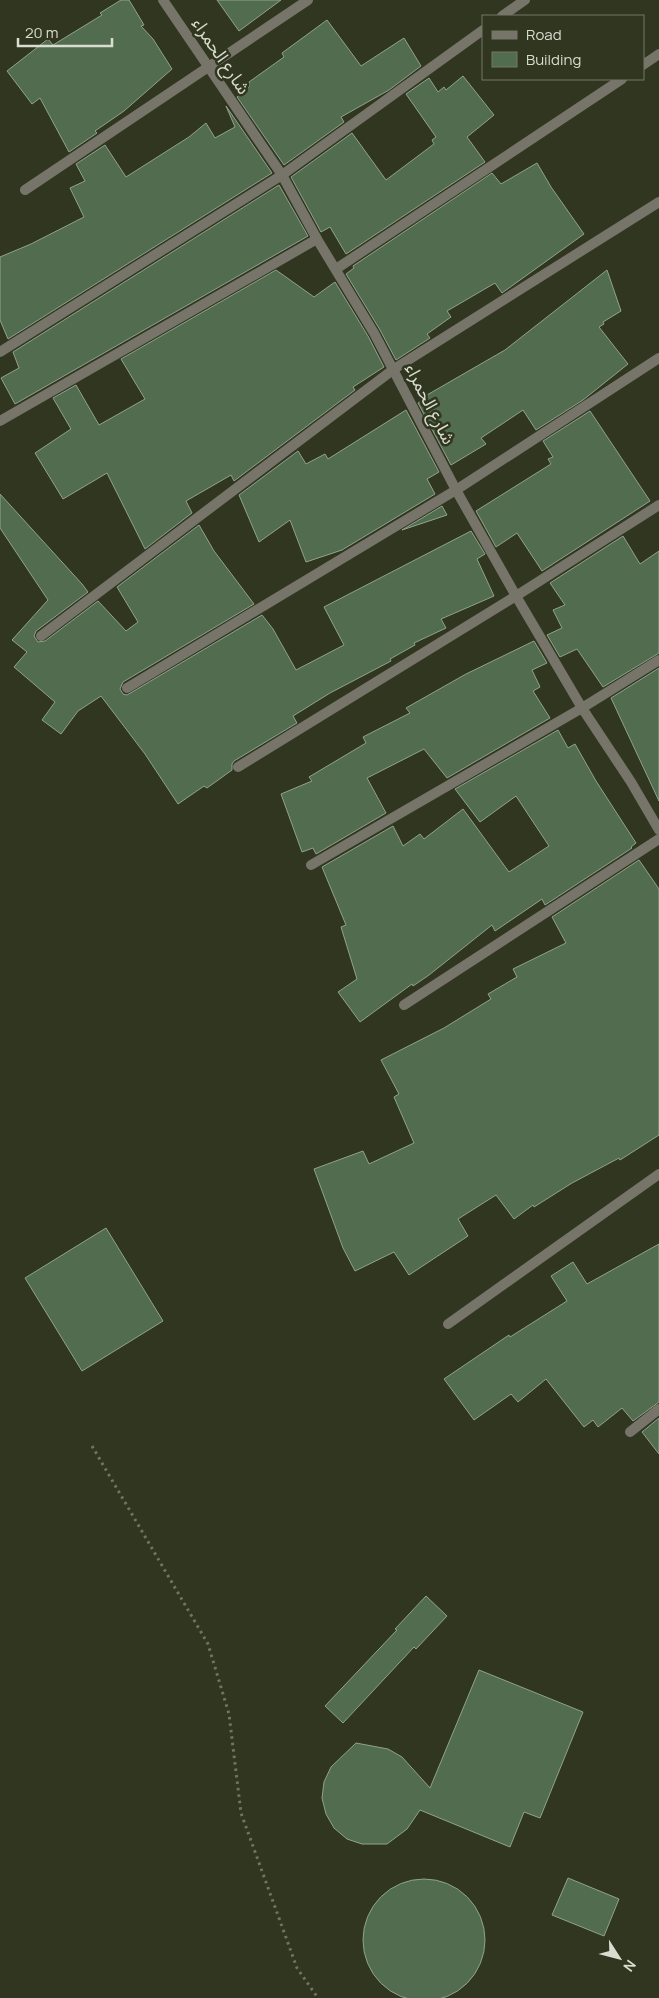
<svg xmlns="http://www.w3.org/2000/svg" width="659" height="1998" font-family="Manrope,'Noto Sans Arabic',sans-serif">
<rect width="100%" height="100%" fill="#313620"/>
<g fill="#526c4f" stroke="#90a38e">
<path d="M 121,0 L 129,0 L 144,25 L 141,26 L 153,39 L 172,69 L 124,111 L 95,131 L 97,133 L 69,152 L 40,98 L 32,104 L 7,71 L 48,39 L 53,45 L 102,15 L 100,13 Z"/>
<path d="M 217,0 L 281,0 L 239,31 Z"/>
<path d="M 327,20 L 361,66 L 404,38 L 421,66 L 389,90 L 341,117 L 344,122 L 284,165 L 237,97 L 249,87 L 249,82 L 284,57 L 282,53 Z"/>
<path d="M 463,76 L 494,115 L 467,137 L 485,162 L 346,254 L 330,227 L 321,232 L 291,177 L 352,133 L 386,180 L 434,144 L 432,140 L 436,137 L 406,94 L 429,78 L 438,92 L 444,87 L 446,90 Z"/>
<path d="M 226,106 L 272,173 L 8,339 L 0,320 L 0,257 L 31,244 L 84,217 L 70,188 L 85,181 L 76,164 L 105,145 L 126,177 L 189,137 L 206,123 L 215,138 L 235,127 Z"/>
<path d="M 537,163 L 551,187 L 584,234 L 502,293 L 495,283 L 447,311 L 451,317 L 427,334 L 430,338 L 396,360 L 380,330 L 346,274 L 354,268 L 353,266 L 492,173 L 501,184 Z"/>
<path d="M 279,185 L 308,236 L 15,404 L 1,378 L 19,368 L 13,352 Z"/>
<path d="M 276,270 L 314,297 L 335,282 L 368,336 L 384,367 L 353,387 L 355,390 L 234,481 L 231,475 L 186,501 L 192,513 L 145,549 L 107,473 L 63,499 L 35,453 L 71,429 L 53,398 L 76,385 L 99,425 L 145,399 L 121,359 Z"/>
<path d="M 607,270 L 621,311 L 603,322 L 604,324 L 599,327 L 628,364 L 583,400 L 536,430 L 523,410 L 481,438 L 486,444 L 451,465 L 418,403 L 428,397 L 427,395 L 505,350 Z"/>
<path d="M 406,410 L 439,472 L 427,479 L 435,494 L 342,550 L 306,562 L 290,520 L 259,542 L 239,495 L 298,451 L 306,464 L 325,454 L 328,459 Z"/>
<path d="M 590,411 L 650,501 L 542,571 L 517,533 L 496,547 L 476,511 L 551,464 L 548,459 L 553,457 L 543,441 Z"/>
<path d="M 0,494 L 82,584 L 88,592 L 36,631 L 34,636 L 38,642 L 45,641 L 98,601 L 126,631 L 138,622 L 117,587 L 199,525 L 214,551 L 254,604 L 123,682 L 120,689 L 123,694 L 127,695 L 262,615 L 273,629 L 296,670 L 344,645 L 324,607 L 471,531 L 485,554 L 477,559 L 494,596 L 441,619 L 446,628 L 414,643 L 415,645 L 390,659 L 391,661 L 330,693 L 293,716 L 297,723 L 234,761 L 232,764 L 232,770 L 207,788 L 204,786 L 178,804 L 145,754 L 101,696 L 78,711 L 61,734 L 42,720 L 55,702 L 14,667 L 27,652 L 12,640 L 48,600 L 0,528 Z"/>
<path d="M 442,506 L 447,515 L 402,530 Z"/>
<path d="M 623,536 L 640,564 L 659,551 L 659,653 L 603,687 L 577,649 L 560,657 L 547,635 L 562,628 L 553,610 L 565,605 L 550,583 Z"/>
<path d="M 534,641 L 547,663 L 532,670 L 540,687 L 533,691 L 550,718 L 447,778 L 424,749 L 367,778 L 386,813 L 316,854 L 313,848 L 302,852 L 281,794 L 312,781 L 309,777 L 366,743 L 363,737 L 410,713 L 406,708 L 466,674 Z"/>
<path d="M 659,668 L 659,801 L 611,698 Z"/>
<path d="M 558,730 L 568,748 L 575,744 L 596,781 L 636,843 L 631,847 L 632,848 L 545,905 L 542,899 L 495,931 L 492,925 L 429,975 L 413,986 L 412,984 L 360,1022 L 338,992 L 357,979 L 341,927 L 346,925 L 322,867 L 393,826 L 403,846 L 420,834 L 424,839 L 463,809 L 509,872 L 549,846 L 516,796 L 480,822 L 455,789 Z"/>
<path d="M 639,860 L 659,889 L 659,1135 L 620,1160 L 619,1158 L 572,1183 L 534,1207 L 533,1205 L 514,1219 L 496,1195 L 458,1219 L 468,1236 L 409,1275 L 394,1252 L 355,1271 L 343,1248 L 314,1169 L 363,1151 L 369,1164 L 414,1143 L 394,1097 L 399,1094 L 381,1060 L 444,1028 L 491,999 L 488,994 L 517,977 L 513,969 L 566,943 L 552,917 Z"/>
<path d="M 106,1228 L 163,1321 L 82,1371 L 25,1278 Z"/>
<path d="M 659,1244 L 659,1402 L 633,1421 L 622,1408 L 598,1427 L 593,1420 L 584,1427 L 546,1379 L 518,1402 L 511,1394 L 474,1420 L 444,1379 L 509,1335 L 510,1337 L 567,1301 L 551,1276 L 573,1262 L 587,1284 Z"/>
<path d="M 659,1418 L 659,1454 L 642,1432 Z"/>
<path d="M 426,1596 L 447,1616 L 416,1649 L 414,1647 L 343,1723 L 325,1706 L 397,1630 L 395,1629 Z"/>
<path d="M 479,1670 L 583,1712 L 540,1818 L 524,1812 L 510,1847 L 420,1810 L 407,1829 L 387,1844 L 362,1844 L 347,1839 L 334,1828 L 326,1814 L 322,1798 L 324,1782 L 331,1767 L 356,1743 L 388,1749 L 402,1757 L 430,1788 Z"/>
<path d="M 568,1878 L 619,1899 L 604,1936 L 552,1915 Z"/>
<circle cx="424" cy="1940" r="61"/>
</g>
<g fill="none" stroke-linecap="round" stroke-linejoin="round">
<path stroke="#707562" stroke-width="3" stroke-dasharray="2.5 4" stroke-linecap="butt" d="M 92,1446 L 208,1644 L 229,1714 L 241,1813 L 297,1968 L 318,1998"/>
<g stroke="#777469" stroke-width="10">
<path d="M 163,0 L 282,175 L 317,239 L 374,333 L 456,490 L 516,596 L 582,708 L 631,782 L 659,830"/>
<path d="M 502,16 L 525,0"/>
<path d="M 643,65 L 659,54"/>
<path d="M 25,190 L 308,0"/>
<path d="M 336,269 L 622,79"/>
<path d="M 0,352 L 282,175 L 483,30"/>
<path d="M 0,421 L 317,239"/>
<path d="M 41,636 L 394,369 L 659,202"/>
<path d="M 127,688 L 456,490 L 659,358"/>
<path d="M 238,767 L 516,596 L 659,505"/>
<path d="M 311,865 L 582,708 L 659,660"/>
<path d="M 404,1005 L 659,839"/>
<path d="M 448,1324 L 659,1174"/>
<path d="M 630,1432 L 659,1409"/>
</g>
</g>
<g text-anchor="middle" stroke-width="5" stroke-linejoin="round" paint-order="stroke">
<g font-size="18" fill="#d9ddcf" stroke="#313620">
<text transform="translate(221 56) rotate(56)" y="6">شارع الحمراء</text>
<text transform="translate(430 404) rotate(63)" y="6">شارع الحمراء</text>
</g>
</g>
<rect x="482" y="15" width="162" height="65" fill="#313620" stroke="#747966"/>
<rect x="492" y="31" width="25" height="8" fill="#777469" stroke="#747966"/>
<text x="526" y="40" font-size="15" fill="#d9ddcf">Road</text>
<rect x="492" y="52" width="25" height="15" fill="#526c4f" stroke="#747966"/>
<text x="526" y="65" font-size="15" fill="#d9ddcf">Building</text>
<g transform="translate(619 1958) rotate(126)" stroke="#313620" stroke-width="4" paint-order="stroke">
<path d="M0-4L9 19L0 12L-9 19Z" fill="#d9ddcf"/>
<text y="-8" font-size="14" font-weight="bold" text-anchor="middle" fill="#d9ddcf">N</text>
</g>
<path d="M18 38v8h94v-8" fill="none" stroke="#d9ddcf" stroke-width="2.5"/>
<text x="25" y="38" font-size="15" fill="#d9ddcf" stroke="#313620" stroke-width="4" paint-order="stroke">20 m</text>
</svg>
